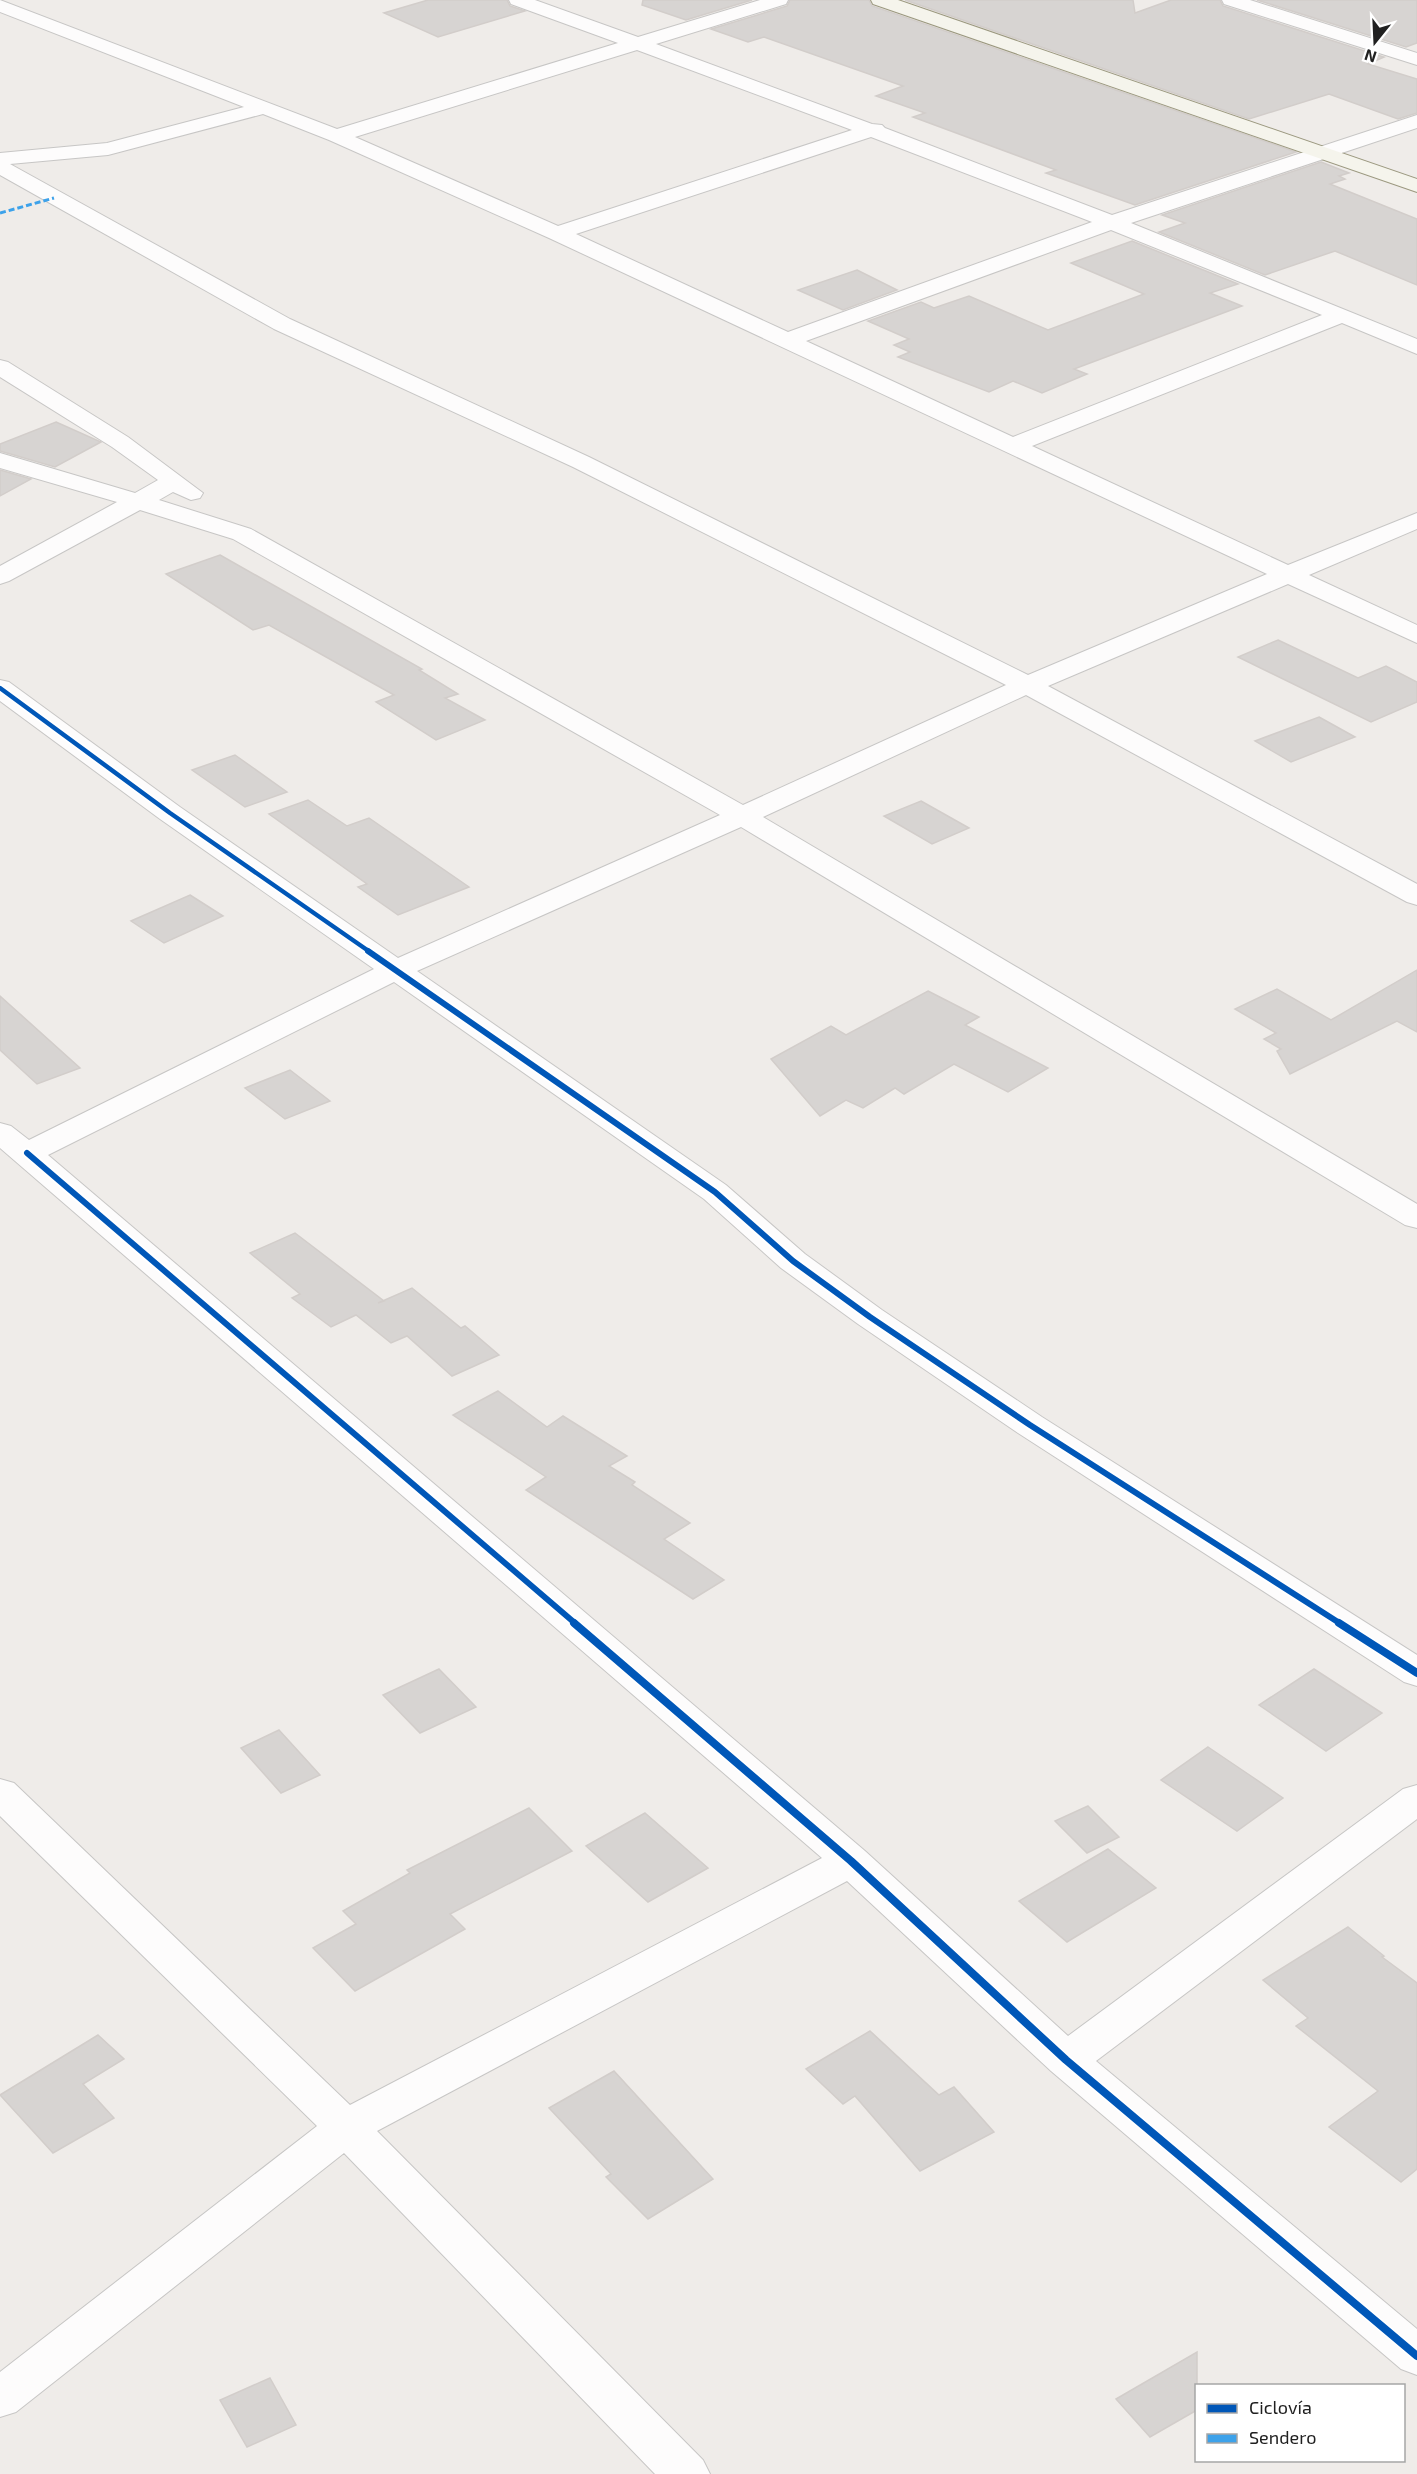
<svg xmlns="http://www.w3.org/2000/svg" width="1417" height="2474" font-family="'Exo 2',sans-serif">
<rect width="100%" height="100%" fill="#efece9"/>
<g fill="#d7d4d2" stroke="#d2cdca" stroke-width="1.5">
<path d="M 428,0 L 507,0 L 510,6 L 525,11 L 438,37 L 384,13 Z"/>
<path d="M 643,0 L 752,0 L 686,20 L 642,5 Z"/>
<path d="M 790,0 L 869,0 L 872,6 L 1296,152 L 1135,205 L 1046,173 L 1056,170 L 913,117 L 925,113 L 876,96 L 903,86 L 764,37 L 748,42 L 711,29 L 787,6 Z"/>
<path d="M 905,0 L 1133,0 L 1135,13 L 1171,0 L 1220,0 L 1223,6 L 1384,57 L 1368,64 L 1417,79 L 1417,113 L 1398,119 L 1329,94 L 1249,119 Z"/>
<path d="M 1257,0 L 1417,0 L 1417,43 L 1406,47 Z"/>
<path d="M 1321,162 L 1349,173 L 1339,176 L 1345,179 L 1330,184 L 1417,219 L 1417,285 L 1335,251 L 1265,275 L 1159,232 L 1185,223 L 1162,215 Z"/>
<path d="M 1132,241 L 1238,284 L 1210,293 L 1242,306 L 1074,369 L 1087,374 L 1042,393 L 1013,381 L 989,392 L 898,357 L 910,352 L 894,345 L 909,339 L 868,321 L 921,302 L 934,308 L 969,296 L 1048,330 L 1144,294 L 1071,263 Z"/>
<path d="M 857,270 L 897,290 L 843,310 L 798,290 Z"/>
<path d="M 56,422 L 101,442 L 55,467 L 0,451 L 0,444 Z"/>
<path d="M 0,470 L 31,479 L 0,496 Z"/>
<path d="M 220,555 L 422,669 L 419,670 L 458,694 L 445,698 L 485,720 L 436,740 L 376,702 L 394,695 L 269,625 L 253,630 L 166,574 Z"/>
<path d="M 1278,640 L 1358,678 L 1386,666 L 1417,682 L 1417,702 L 1371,722 L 1238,657 Z"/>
<path d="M 1319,717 L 1355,737 L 1291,762 L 1255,741 Z"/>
<path d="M 235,755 L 287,792 L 245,807 L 192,770 Z"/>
<path d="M 308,800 L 347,826 L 369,818 L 469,887 L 398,915 L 358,887 L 367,884 L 269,814 Z"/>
<path d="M 921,801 L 969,828 L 932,844 L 884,816 Z"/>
<path d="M 190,895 L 223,916 L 164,943 L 131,921 Z"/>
<path d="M 1417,970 L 1417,1032 L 1397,1021 L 1290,1074 L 1277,1051 L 1281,1049 L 1264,1039 L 1276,1033 L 1235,1009 L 1277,989 L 1331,1020 Z"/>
<path d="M 928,991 L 979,1017 L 965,1025 L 1048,1068 L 1008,1092 L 954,1064 L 904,1094 L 895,1088 L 863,1108 L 846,1100 L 820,1116 L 771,1059 L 831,1026 L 846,1035 Z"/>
<path d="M 0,996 L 80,1068 L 37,1084 L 0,1050 Z"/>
<path d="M 290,1070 L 330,1101 L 285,1119 L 245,1088 Z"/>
<path d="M 295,1233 L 384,1301 L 378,1303 L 412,1288 L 461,1328 L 465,1326 L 499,1355 L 452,1376 L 407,1336 L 391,1343 L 356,1315 L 331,1327 L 292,1298 L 300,1294 L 250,1253 Z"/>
<path d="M 498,1391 L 547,1427 L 563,1416 L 627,1456 L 609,1466 L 635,1482 L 632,1485 L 690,1523 L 664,1539 L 724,1580 L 693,1599 L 526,1490 L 546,1477 L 453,1415 Z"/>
<path d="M 439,1669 L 476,1707 L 420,1733 L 383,1695 Z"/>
<path d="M 1314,1669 L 1382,1713 L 1326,1751 L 1259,1705 Z"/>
<path d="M 279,1730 L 320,1775 L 281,1793 L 241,1748 Z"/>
<path d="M 1208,1747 L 1251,1776 L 1283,1798 L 1237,1831 L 1161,1780 Z"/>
<path d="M 1088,1806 L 1119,1837 L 1087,1853 L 1055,1821 Z"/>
<path d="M 529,1808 L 572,1851 L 450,1914 L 465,1929 L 355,1991 L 313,1948 L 356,1924 L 343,1911 L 410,1873 L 407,1870 Z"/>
<path d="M 645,1813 L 708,1868 L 648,1902 L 586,1846 Z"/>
<path d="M 1108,1849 L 1156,1888 L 1067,1942 L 1019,1901 Z"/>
<path d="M 1348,1927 L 1384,1956 L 1382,1957 L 1417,1983 L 1417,2169 L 1401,2182 L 1329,2127 L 1378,2091 L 1296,2026 L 1308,2018 L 1263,1980 Z"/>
<path d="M 870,2031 L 939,2095 L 954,2087 L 994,2132 L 920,2171 L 855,2096 L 843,2104 L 806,2069 Z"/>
<path d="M 98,2035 L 124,2059 L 83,2084 L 114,2118 L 53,2153 L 0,2095 Z"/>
<path d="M 614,2071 L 713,2179 L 648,2219 L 606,2177 L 611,2174 L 549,2108 Z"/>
<path d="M 1197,2352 L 1197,2410 L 1150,2437 L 1116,2399 Z"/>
<path d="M 270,2378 L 296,2425 L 247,2447 L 220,2400 Z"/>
</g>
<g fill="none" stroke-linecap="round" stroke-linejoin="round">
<g stroke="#c7c6c5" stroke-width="2">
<g id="street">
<path d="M 0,0 L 337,129 L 618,43 L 511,4 L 509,0 L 535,0 L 638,37 L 760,0 L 788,0 L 786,4 L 656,44 L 872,124 L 882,125 L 885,128 L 1112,215 L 1417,115 L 1417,128 L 1131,223 L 1417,339 L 1417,354 L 1342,323 L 1032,446 L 1288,565 L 1417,513 L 1417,529 L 1309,575 L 1417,625 L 1417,643 L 1288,584 L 1048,686 L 1417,884 L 1417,905 L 1407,902 L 1026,695 L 763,817 L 1417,1204 L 1417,1228 L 1405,1225 L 741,827 L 417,971 L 726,1185 L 805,1254 L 882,1310 L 1042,1417 L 1417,1655 L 1417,1686 L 1404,1682 L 1018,1433 L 858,1324 L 781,1268 L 704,1199 L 394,982 L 48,1155 L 865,1851 L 1068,2036 L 1403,1789 L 1417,1785 L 1417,1819 L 1096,2061 L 1417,2329 L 1417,2375 L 1401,2369 L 1051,2071 L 847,1881 L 377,2131 L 703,2460 L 710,2474 L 655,2474 L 344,2153 L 16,2412 L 0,2417 L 0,2372 L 317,2126 L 0,1816 L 0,1779 L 14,1783 L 350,2105 L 822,1858 L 0,1148 L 0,1123 L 11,1126 L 29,1140 L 374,969 L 160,819 L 0,701 L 0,680 L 9,682 L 180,807 L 398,958 L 720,815 L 233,539 L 140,510 L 9,581 L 0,584 L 0,566 L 117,502 L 0,468 L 0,453 L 135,493 L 158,480 L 112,447 L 0,377 L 0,360 L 8,362 L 128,437 L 203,493 L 200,498 L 191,500 L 173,492 L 159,500 L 251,529 L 743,805 L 1006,685 L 573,467 L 274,329 L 0,175 L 0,153 L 107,143 L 244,107 L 0,12 ZM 637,50 L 852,130 L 558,226 L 355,137 ZM 263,114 L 329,140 L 549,238 L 1267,574 L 1028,675 L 589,457 L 290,319 L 10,164 L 108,155 ZM 871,137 L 1092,222 L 788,332 L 576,234 ZM 1111,230 L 1322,315 L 1013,437 L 806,341 Z"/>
<path d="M 1222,0 L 1250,0 L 1417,53 L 1417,65 L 1224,4 Z"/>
</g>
</g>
<g stroke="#9b987f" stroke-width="2">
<path id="secondary" d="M 871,0 L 898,0 L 1417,179 L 1417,192 L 873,4 Z"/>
</g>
<use href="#street" fill="#fdfcfc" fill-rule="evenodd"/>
<use href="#secondary" fill="#f5f4ec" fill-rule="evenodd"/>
<path stroke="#3da2ea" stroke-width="3" stroke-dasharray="6 3" stroke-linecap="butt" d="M 0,213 L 54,198"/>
<g stroke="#fff" stroke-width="8">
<path id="cycleway-far2" d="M 0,688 L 170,813 L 370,952"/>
</g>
<g stroke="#fff" stroke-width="10">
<g id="cycleway-far1">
<path d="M 368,951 L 715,1192 L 793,1261 L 870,1317 L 1030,1425 L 1341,1624"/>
<path d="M 27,1153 L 576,1624"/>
</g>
</g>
<g stroke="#fff" stroke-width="11">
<g id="cycleway">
<path d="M 574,1623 L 851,1861 L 1066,2060 L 1417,2356"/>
<path d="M 1339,1623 L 1417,1673"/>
</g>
</g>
<use href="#cycleway-far2" stroke="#0057b8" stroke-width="4.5"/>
<use href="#cycleway-far1" stroke="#0057b8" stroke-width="6"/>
<use href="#cycleway" stroke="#0057b8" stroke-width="8"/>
</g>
<rect x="1195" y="2384" width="210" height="78" fill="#ffffff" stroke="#a6a6a6" stroke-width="1.5"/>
<rect x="1207" y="2404" width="30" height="9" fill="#0057b8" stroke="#a6a6a6" stroke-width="1.5"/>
<text x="1249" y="2414" font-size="18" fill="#202020">Ciclovía</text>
<rect x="1207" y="2434" width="30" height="9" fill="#3da2ea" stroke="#a6a6a6" stroke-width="1.5"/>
<text x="1249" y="2444" font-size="18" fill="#202020">Sendero</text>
<g transform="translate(1375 42) rotate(198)" stroke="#ffffff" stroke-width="4.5" paint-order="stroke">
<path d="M0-4.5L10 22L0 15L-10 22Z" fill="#202020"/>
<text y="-9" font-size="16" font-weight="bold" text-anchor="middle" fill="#202020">N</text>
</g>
</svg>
